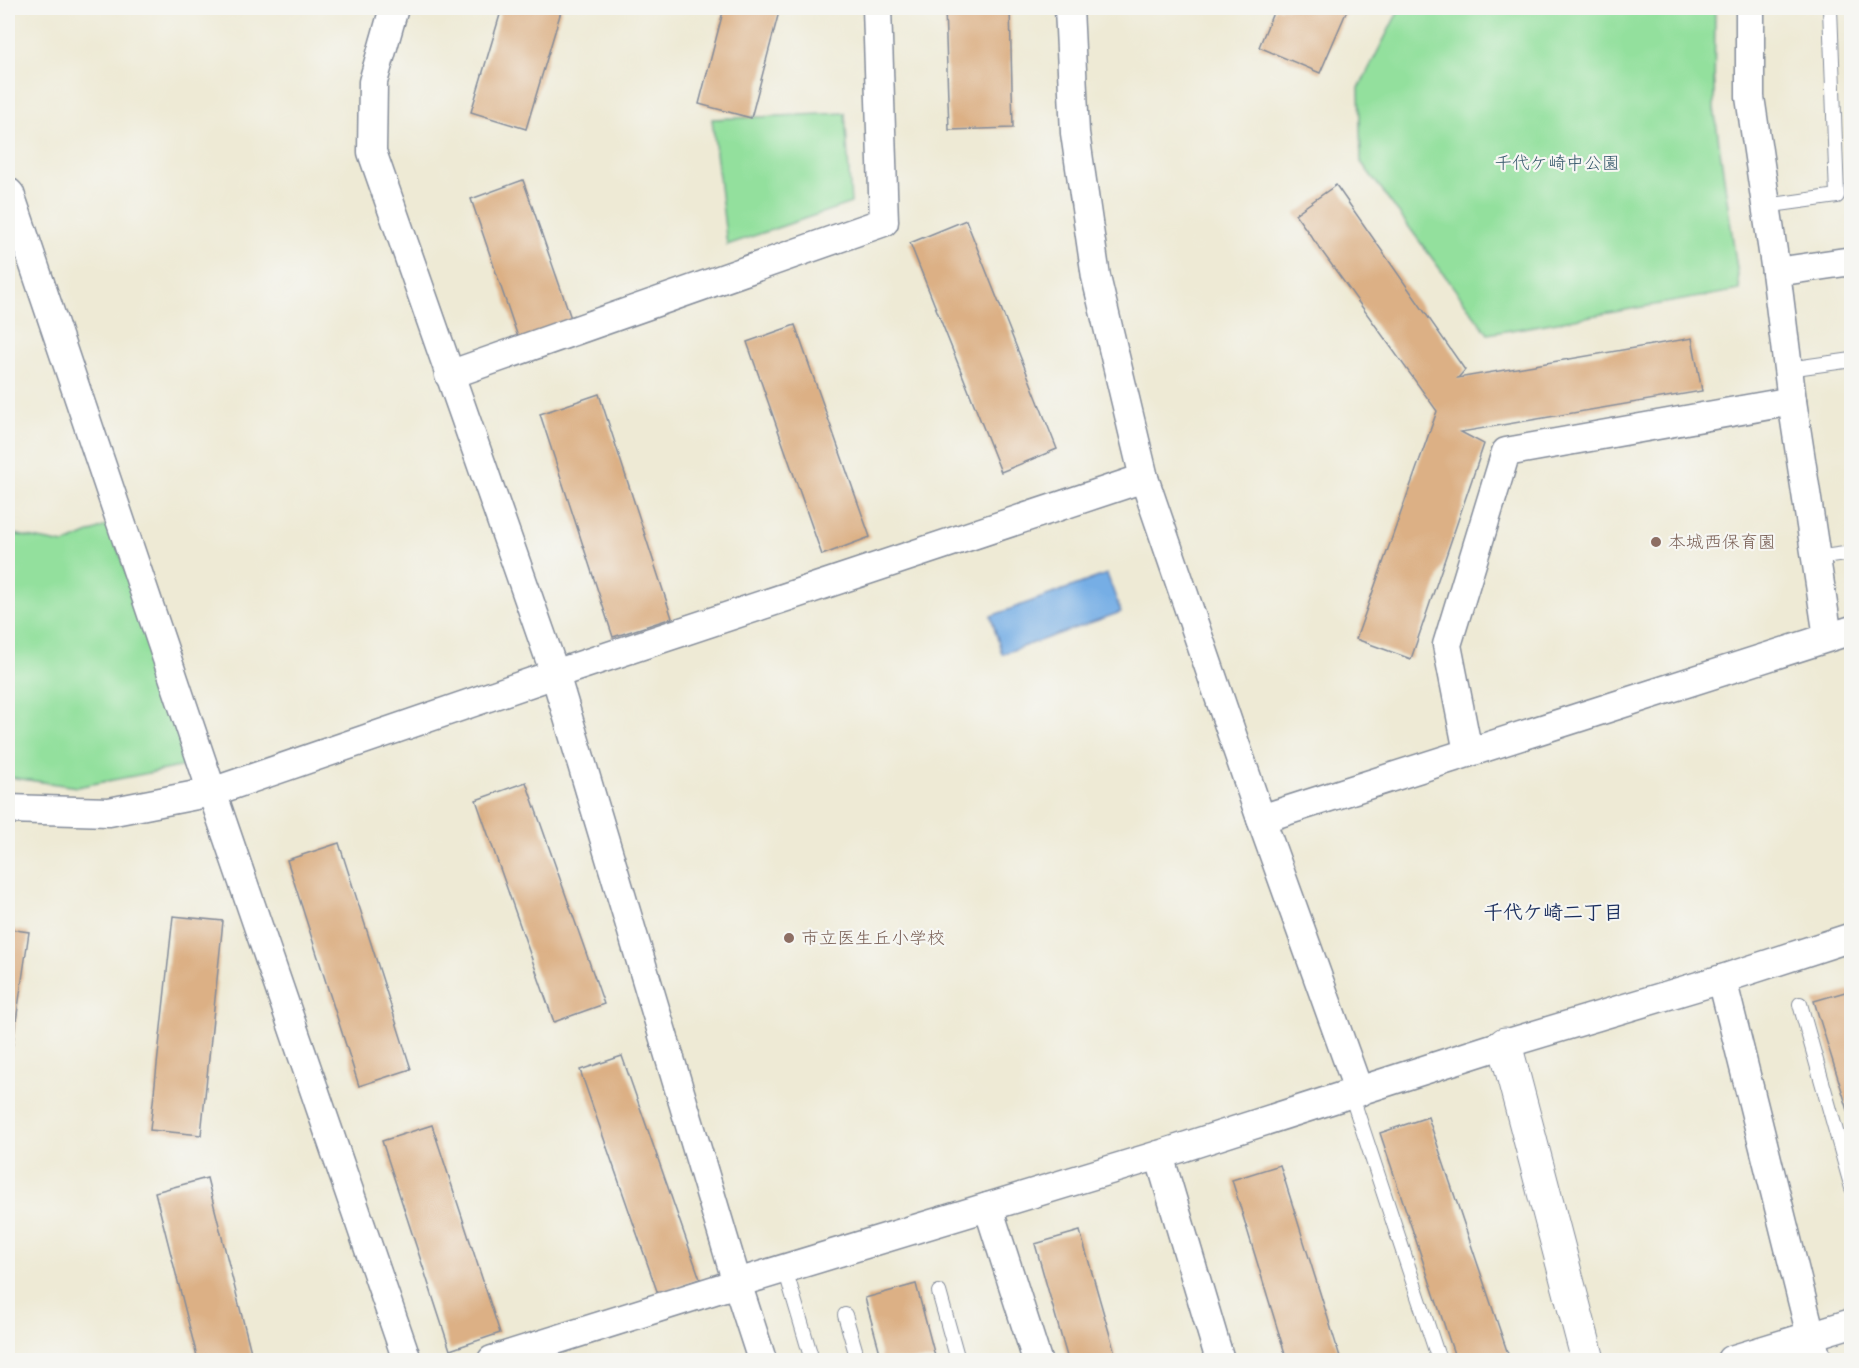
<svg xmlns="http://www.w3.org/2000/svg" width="1859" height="1368" font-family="'Comic Neue','Klee One',sans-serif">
<rect width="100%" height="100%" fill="#f6f6f2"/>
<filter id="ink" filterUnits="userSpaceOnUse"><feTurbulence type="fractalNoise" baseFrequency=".0167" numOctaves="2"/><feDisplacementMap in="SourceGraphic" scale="12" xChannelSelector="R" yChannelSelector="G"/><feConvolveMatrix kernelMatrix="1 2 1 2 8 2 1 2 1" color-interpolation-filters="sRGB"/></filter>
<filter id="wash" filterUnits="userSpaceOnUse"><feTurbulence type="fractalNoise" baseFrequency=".008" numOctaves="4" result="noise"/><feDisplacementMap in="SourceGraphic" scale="24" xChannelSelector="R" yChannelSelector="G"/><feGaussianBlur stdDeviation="1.35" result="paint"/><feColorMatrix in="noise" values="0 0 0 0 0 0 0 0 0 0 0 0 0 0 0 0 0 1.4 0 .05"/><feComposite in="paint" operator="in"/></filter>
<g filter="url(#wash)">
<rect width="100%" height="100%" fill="#eeead5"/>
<g fill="#93e09d" stroke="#57887e" stroke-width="1.5">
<path d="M 1400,8 L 1715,8 L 1714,108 L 1740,290 L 1488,334 L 1361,162 L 1359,88 Z"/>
<path d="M 845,113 L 851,203 L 727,245 L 712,119 Z"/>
<path d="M 110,524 L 190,765 L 77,787 L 8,777 L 8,533 L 64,544 Z"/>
</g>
<path fill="#76aee5" stroke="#486ea2" stroke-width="1.5" d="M 1107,574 L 1121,612 L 1002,654 L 991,616 Z"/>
<g id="blocks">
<g fill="#dcb085">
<path d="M 502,8 L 562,8 L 526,129 L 471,112 Z"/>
<path d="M 724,8 L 780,8 L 751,118 L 699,104 Z"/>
<path d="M 945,8 L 1010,8 L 1013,128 L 949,130 Z"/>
<path d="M 1275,8 L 1348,8 L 1320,73 L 1259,47 Z"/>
<path d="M 523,180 L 573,324 L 520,343 L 471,199 Z"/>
<path d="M 1336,185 L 1465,370 L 1458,378 L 1692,338 L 1702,391 L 1461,432 L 1484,444 L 1411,659 L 1356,639 L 1437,411 L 1295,214 Z"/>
<path d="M 966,220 L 1057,449 L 1001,472 L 910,243 Z"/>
<path d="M 795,325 L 870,537 L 822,555 L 747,342 Z"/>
<path d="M 599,394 L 672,618 L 613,637 L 540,414 Z"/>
<path d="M 526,782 L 604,1004 L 554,1022 L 476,800 Z"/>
<path d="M 339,843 L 411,1069 L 359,1086 L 287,860 Z"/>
<path d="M 173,916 L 223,921 L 201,1135 L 150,1130 Z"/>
<path d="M 8,929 L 29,932 L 9,1069 L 8,1069 Z"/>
<path d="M 1852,990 L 1852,1120 L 1851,1120 L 1814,1001 Z"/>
<path d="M 622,1056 L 700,1279 L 658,1294 L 580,1070 Z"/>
<path d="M 1428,1117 L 1510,1360 L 1456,1360 L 1380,1133 Z"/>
<path d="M 432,1125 L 500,1333 L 450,1350 L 382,1141 Z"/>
<path d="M 1280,1165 L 1341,1360 L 1287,1360 L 1232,1180 Z"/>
<path d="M 207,1178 L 253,1360 L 198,1360 L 155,1192 Z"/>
<path d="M 1080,1231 L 1117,1360 L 1068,1360 L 1035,1244 Z"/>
<path d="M 916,1284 L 936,1360 L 882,1360 L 865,1298 Z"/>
</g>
</g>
</g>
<g filter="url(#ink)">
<use href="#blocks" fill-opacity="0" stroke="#848c9a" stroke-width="1.5"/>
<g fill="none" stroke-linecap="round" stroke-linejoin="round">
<g stroke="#848c9a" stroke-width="16">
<g id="lane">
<path d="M 1766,206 L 1837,196 L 1830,8"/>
<path d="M 1788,369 L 1852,360"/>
<path d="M 1816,558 L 1852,553"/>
<path d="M 1800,1004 L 1852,1188"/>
<path d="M 1351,1094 L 1439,1360"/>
<path d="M 785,1269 L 812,1360"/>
<path d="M 939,1292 L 958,1360"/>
<path d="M 845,1315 L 858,1360"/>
</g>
</g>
<g stroke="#848c9a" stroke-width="31">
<g id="street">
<path d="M 394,8 L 373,82 L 372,152 L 555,674 L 737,1283 L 762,1360"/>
<path d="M 1069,8 L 1075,133 L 1096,277 L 1144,478 L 1261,819 L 1359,1092"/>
<path d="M 1750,8 L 1750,97 L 1776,272"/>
<path d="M 8,192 L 10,194 L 212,792 L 407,1360"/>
<path d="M 449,375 L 884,222 L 877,8"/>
<path d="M 1828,637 L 1792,401 L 1776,272 L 1852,261"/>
<path d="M 1468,752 L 1447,645 L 1506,452 L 1792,401"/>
<path d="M 8,809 L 109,812 L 212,792 L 555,674 L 1144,478"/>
<path d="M 1261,819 L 1852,630"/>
<path d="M 1722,979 L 1817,1360"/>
<path d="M 1159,1155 L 1220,1360"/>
<path d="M 988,1207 L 1037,1360"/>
<path d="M 492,1360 L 737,1283 L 1159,1155 L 1505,1044 L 1722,979 L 1852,937"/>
<path d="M 1731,1360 L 1852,1323"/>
</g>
</g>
<g stroke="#848c9a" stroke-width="35">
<path id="secondary" d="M 1505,1044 L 1588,1360"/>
</g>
<use href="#lane" stroke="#fff" stroke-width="14"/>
<use href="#street" stroke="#fff" stroke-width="28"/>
<use href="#secondary" stroke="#fff" stroke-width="33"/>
</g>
</g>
<g fill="#8d6e63" stroke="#f6f6f2" stroke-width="2">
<circle cx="1656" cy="542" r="6"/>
<circle cx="789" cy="938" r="6"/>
</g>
<g text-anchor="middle" stroke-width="4.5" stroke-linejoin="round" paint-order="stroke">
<g font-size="18" fill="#395b6e" stroke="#f6f6f2">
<text x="1557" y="169">千代ケ崎中公園</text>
</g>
<g font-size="18" fill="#785e54" stroke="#f6f6f2" text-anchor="start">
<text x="1668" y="548">本城西保育園</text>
<text x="801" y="944">市立医生丘小学校</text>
</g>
<g font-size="20" font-weight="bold" fill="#1b2f5e" stroke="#f6f6f2">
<text x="1553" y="919">千代ケ崎二丁目</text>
</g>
</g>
<rect width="1859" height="1368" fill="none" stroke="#f6f6f2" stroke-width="30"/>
</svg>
